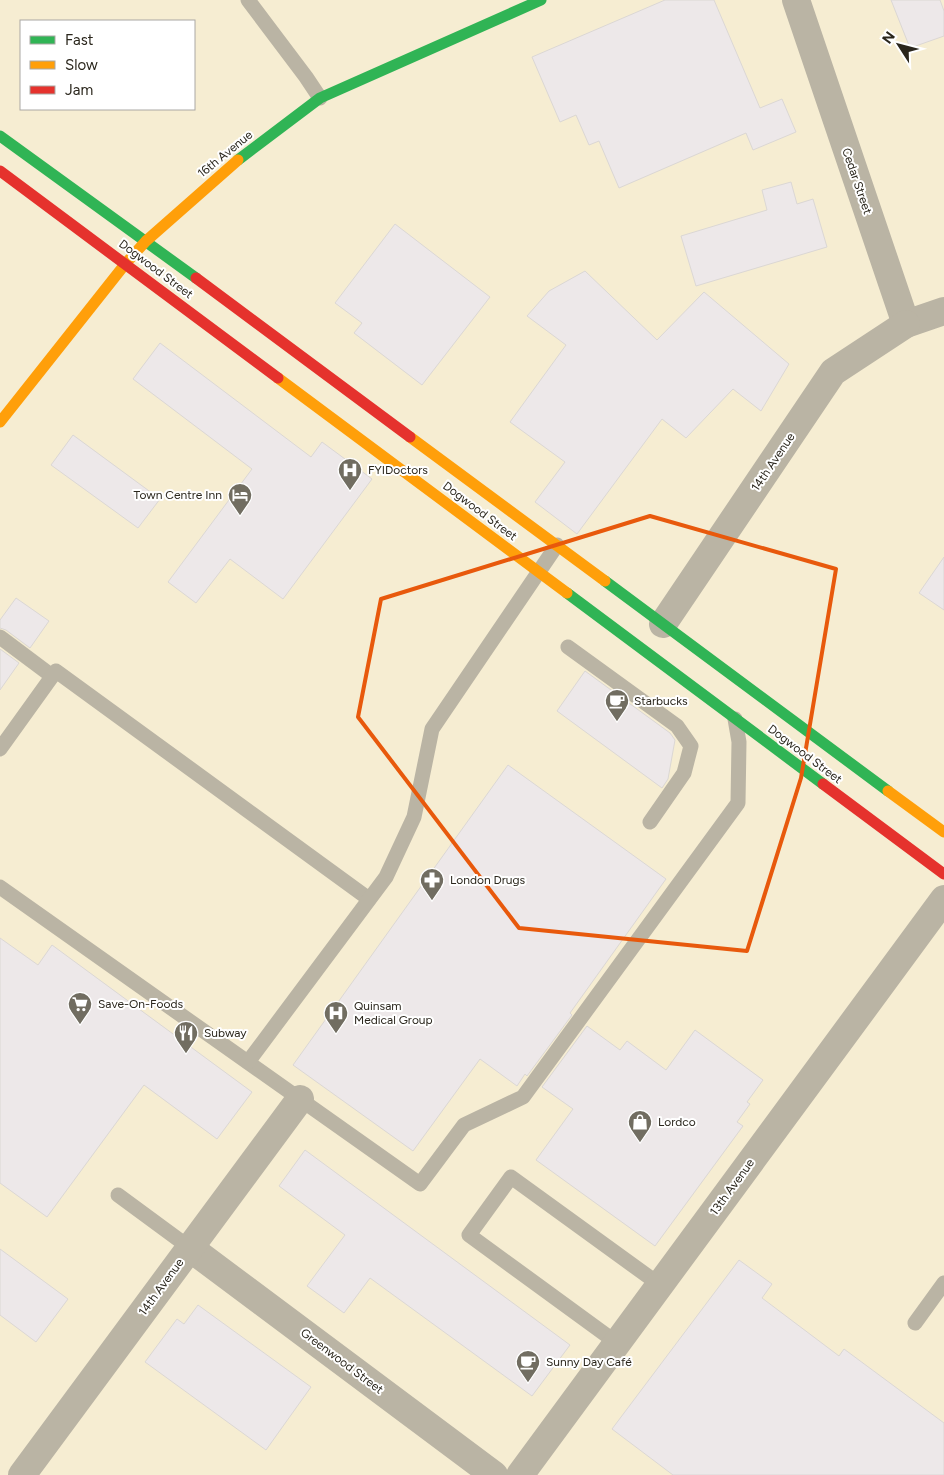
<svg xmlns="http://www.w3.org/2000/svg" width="944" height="1475" font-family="Figtree,sans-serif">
<rect width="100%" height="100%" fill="#f5f0e0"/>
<path fill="#f6edd2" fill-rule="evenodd" d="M 0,0 L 944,0 L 944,1475 L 0,1475 ZM 21,21 L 194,21 L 194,109 L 21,109 Z"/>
<g fill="#ede8e9" stroke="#dbd7d4">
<path d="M 665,0 L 714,0 L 760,108 L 782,99 L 796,132 L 753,150 L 746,133 L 619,188 L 599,141 L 589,145 L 576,115 L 560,122 L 532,57 Z"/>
<path d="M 891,0 L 940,0 L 944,11 L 944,36 L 910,48 Z"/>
<path d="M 791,182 L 797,204 L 813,199 L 827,247 L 696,286 L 681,236 L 767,210 L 762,190 Z"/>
<path d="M 395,224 L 490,297 L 422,385 L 354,333 L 362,323 L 335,303 Z"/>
<path d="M 585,271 L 657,340 L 704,292 L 789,364 L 761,411 L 733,389 L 686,438 L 662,419 L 577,534 L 535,502 L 565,462 L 510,422 L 566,345 L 527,316 L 549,291 Z"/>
<path d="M 160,343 L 311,457 L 322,442 L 372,479 L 283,599 L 230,559 L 196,603 L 168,582 L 252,469 L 133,379 Z"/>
<path d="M 73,435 L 160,499 L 138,528 L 51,465 Z"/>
<path d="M 944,557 L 944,610 L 919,593 Z"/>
<path d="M 16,598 L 49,621 L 30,648 L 6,630 L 0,628 L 0,620 Z"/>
<path d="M 0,649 L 19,663 L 0,690 Z"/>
<path d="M 585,671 L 670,733 L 675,740 L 668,779 L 662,788 L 557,711 Z"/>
<path d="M 508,765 L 666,879 L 570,1013 L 572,1015 L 527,1076 L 525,1074 L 517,1086 L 480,1059 L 413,1151 L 293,1065 Z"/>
<path d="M 0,938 L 38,965 L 52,945 L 252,1092 L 217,1139 L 144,1085 L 47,1217 L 0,1183 Z"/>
<path d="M 587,1026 L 620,1050 L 627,1041 L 666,1070 L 695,1030 L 763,1080 L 747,1102 L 750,1104 L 737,1122 L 743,1126 L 655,1246 L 536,1160 L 573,1109 L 542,1087 Z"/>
<path d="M 305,1150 L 570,1345 L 532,1396 L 370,1278 L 344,1313 L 307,1286 L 345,1235 L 279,1186 Z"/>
<path d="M 0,1249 L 68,1299 L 36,1342 L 0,1315 Z"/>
<path d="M 739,1260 L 772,1284 L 762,1298 L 839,1356 L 844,1349 L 944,1423 L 944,1475 L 673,1475 L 612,1429 Z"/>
<path d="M 198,1305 L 311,1387 L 266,1450 L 145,1362 L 177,1319 L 184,1324 Z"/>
</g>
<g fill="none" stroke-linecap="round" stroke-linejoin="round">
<g stroke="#bab4a4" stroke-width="15">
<path d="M 248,0 L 306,77 L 320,98"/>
<path d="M 0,637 L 52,676"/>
<path d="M 568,647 L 677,726 L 691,746 L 684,773 L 650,822"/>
<path d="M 0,749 L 56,671 L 369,899"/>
<path d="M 0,887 L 420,1184 L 464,1125 L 523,1097 L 738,803 L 739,742 L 735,719"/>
<path d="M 248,1062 L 386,877 L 414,817 L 432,729 L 557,545"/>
<path d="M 118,1195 L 190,1248"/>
<path d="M 915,1323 L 944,1283"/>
<path d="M 617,1343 L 469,1235 L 511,1177 L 660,1285"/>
</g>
<g stroke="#bab4a4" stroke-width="28">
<path d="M 796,0 L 906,324 L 944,311"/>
<path d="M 663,624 L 833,372 L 906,324"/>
<path d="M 190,1248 L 494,1475"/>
<path d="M 22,1475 L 300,1099"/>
<path d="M 520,1475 L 944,899"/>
</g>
<g stroke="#30b455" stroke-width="11">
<path d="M 0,136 L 196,278"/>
<path d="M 238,160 L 320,98 L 541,0"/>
<path d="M 605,581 L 888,791"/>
<path d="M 567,593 L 823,784"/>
</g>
<g stroke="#ff9f0a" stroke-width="11">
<path d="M 278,378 L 567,593"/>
<path d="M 0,422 L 126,263 L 146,241 L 238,160"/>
<path d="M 410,437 L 605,581"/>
<path d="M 888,791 L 944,832"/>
</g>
<g stroke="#e5322d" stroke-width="11">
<path d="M 0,171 L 278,378"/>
<path d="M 196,278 L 410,437"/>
<path d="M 823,784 L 944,874"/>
</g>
</g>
<path fill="none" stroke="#e8590c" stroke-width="4" stroke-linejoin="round" d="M 650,516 L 836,569 L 801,778 L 747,951 L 519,928 L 358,717 L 381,599 Z"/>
<defs>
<g id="hospital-pin" transform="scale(1.25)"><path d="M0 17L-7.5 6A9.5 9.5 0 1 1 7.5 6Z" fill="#716d61" stroke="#fff"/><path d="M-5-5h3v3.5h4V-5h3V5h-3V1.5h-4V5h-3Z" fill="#fff"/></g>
<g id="hotel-pin" transform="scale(1.25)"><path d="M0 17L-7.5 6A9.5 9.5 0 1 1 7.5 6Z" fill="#716d61" stroke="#fff"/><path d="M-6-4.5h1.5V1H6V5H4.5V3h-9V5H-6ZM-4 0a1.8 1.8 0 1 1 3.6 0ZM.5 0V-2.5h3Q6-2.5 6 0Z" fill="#fff"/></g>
<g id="cafe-pin" transform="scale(1.25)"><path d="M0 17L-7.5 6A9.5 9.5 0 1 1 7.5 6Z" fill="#716d61" stroke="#fff"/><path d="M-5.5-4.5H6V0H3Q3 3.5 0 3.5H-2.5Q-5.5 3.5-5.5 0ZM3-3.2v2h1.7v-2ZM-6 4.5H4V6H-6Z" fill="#fff"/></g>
<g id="pharmacy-pin" transform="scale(1.25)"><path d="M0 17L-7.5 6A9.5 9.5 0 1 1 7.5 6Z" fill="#716d61" stroke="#fff"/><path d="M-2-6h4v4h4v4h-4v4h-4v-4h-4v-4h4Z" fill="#fff"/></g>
<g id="supermarket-pin" transform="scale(1.25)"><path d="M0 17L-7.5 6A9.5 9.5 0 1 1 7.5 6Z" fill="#716d61" stroke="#fff"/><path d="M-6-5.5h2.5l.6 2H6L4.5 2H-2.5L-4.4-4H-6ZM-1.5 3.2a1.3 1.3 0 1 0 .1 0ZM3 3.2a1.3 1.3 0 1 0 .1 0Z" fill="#fff"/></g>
<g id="restaurant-pin" transform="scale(1.25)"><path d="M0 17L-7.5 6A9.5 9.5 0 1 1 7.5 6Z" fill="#716d61" stroke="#fff"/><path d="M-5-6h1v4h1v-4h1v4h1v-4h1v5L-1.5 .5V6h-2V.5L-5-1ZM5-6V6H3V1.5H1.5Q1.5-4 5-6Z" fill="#fff"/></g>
<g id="shop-pin" transform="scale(1.25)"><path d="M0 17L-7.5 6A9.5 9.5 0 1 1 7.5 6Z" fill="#716d61" stroke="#fff"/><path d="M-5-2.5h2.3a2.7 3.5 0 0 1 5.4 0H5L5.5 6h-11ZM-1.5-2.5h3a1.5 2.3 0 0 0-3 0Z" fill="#fff"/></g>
</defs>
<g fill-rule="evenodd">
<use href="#hospital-pin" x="350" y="470"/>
<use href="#hotel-pin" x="240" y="495"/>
<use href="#cafe-pin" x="617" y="701"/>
<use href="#pharmacy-pin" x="432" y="880"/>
<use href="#supermarket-pin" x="80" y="1004"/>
<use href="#hospital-pin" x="336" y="1013"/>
<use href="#restaurant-pin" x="186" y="1033"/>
<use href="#shop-pin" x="640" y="1122"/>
<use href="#cafe-pin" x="528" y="1362"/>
</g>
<g text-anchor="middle" stroke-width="4" stroke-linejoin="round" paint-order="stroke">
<g font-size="12" fill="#2a261c" stroke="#fff">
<text transform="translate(225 154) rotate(-39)" y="4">16th Avenue</text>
<text transform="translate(857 181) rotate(71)" y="4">Cedar Street</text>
<text transform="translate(156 269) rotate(37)" y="4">Dogwood Street</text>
<text transform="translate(773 462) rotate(-56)" y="4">14th Avenue</text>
<text transform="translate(480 511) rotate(37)" y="4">Dogwood Street</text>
<text transform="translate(805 754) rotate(37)" y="4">Dogwood Street</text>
<text transform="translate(732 1187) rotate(-54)" y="4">13th Avenue</text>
<text transform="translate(161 1287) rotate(-54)" y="4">14th Avenue</text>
<text transform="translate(342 1361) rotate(37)" y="4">Greenwood Street</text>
</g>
<g font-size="12" fill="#2a261c" stroke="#fff" text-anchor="start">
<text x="368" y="474">FYIDoctors</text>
<text x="222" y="499" text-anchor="end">Town Centre Inn</text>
<text x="634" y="705">Starbucks</text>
<text x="450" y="884">London Drugs</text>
<text x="98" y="1008">Save-On-Foods</text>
<text x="354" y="1010">Quinsam<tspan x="354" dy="14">Medical Group</tspan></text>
<text x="204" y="1037">Subway</text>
<text x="658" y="1126">Lordco</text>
<text x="546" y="1366">Sunny Day Café</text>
</g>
</g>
<rect x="20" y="20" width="175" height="90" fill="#ffffff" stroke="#aaa8a4"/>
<rect x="30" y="36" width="25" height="8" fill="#30b455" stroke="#aaa8a4"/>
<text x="65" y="45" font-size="15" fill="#2a261c">Fast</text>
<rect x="30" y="61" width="25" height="8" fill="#ff9f0a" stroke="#aaa8a4"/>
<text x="65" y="70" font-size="15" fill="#2a261c">Slow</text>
<rect x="30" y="86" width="25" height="8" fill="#e5322d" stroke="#aaa8a4"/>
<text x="65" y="95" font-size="15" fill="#2a261c">Jam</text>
<g transform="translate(899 45) rotate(306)" stroke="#ffffff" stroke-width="4" paint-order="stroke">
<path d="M0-4L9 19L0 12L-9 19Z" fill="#2a261c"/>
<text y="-8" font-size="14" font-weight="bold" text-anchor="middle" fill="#2a261c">N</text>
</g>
</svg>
